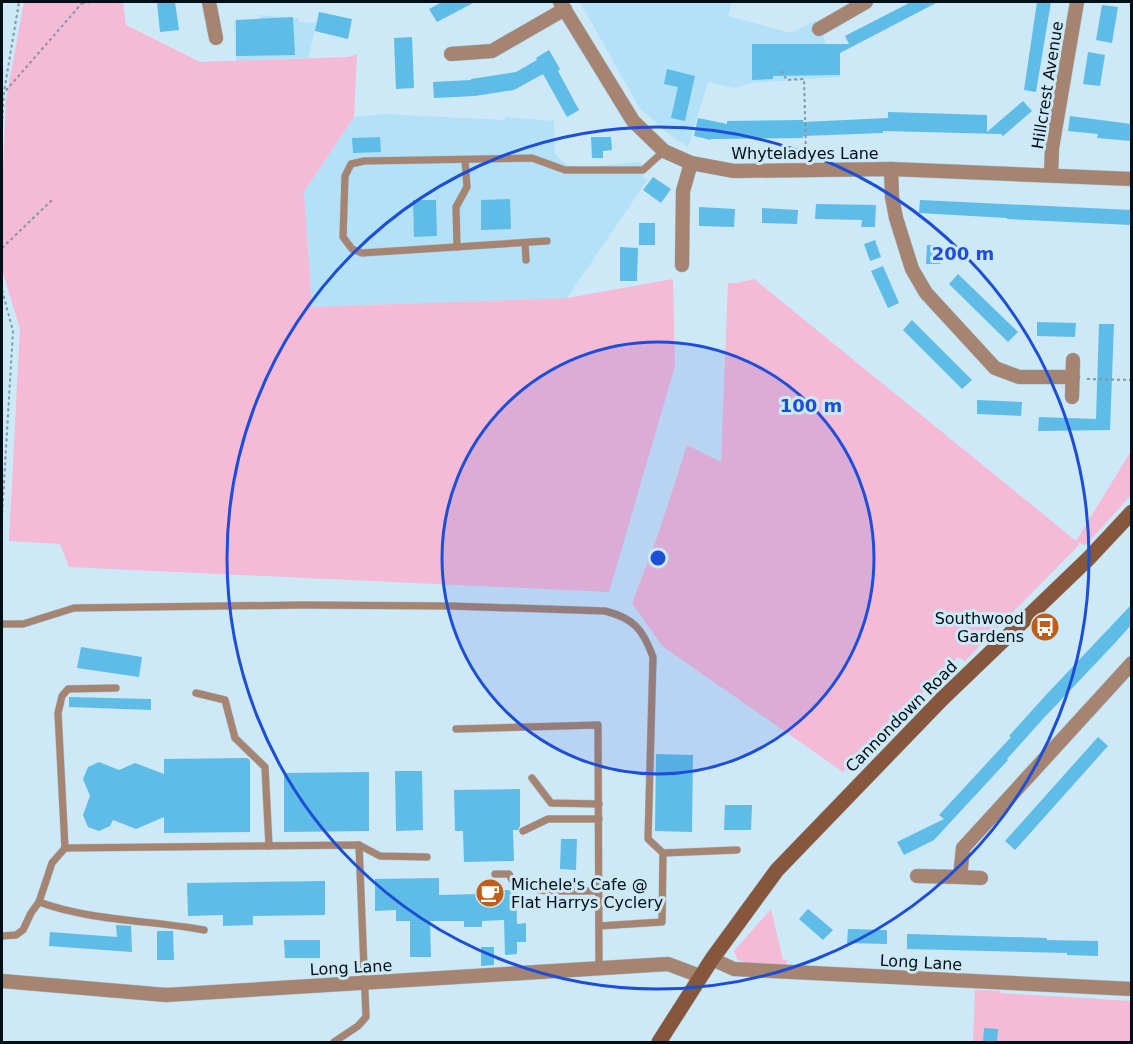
<svg xmlns="http://www.w3.org/2000/svg" width="1133" height="1044" font-family="'DejaVu Sans',sans-serif">
<rect width="100%" height="100%" fill="#cde8f6"/>
<g fill="#b3e1f8">
<path d="M 580,2 L 732,2 L 728,16 L 791,33 L 816,20 L 829,51 L 840,52 L 840,77 L 750,83 L 734,88 L 708,82 L 688,147 L 667,133 L 639,107 Z"/>
<path d="M 259,15 L 299,18 L 299,22 L 317,23 L 308,58 L 236,61 L 234,21 L 260,20 Z"/>
<path d="M 384,114 L 505,120 L 505,117 L 554,121 L 555,154 L 566,164 L 578,168 L 640,162 L 642,164 L 643,178 L 648,179 L 567,298 L 312,307 L 304,192 L 354,117 Z"/>
</g>
<g fill="#f5bad5">
<path d="M 24,2 L 123,2 L 126,25 L 200,62 L 349,57 L 357,54 L 354,117 L 304,192 L 312,307 L 567,298 L 673,279 L 675,366 L 609,592 L 69,567 L 60,544 L 9,541 L 20,329 L 2,269 L 2,189 L 6,100 Z"/>
<path d="M 754,279 L 1076,541 L 1131,451 L 1131,495 L 1086,545 L 1077,542 L 1079,545 L 965,661 L 958,657 L 843,772 L 662,646 L 632,603 L 659,532 L 687,445 L 721,462 L 728,283 L 738,283 Z"/>
<path d="M 771,909 L 783,960 L 788,960 L 785,965 L 753,964 L 738,960 L 734,951 Z"/>
<path d="M 975,990 L 1000,991 L 1001,993 L 1131,1001 L 1131,1042 L 973,1042 Z"/>
</g>
<g fill="#5ebce7">
<path d="M 157,2 L 175,2 L 179,30 L 160,32 Z"/>
<path d="M 442,2 L 475,2 L 437,22 L 429,9 Z"/>
<path d="M 911,2 L 938,2 L 840,53 L 840,75 L 773,76 L 773,79 L 752,80 L 752,44 L 849,44 L 845,36 Z"/>
<path d="M 1037,2 L 1051,2 L 1036,92 L 1024,90 Z"/>
<path d="M 1102,5 L 1118,7 L 1112,43 L 1096,40 Z"/>
<path d="M 319,12 L 352,19 L 348,39 L 315,31 Z"/>
<path d="M 293,17 L 295,55 L 236,56 L 236,20 Z"/>
<path d="M 412,37 L 414,88 L 396,89 L 394,38 Z"/>
<path d="M 549,50 L 560,69 L 558,71 L 579,110 L 567,117 L 543,74 L 514,90 L 475,96 L 434,98 L 433,82 L 471,80 L 471,79 L 516,72 L 537,60 L 536,58 Z"/>
<path d="M 1088,52 L 1105,55 L 1100,86 L 1083,84 Z"/>
<path d="M 667,69 L 695,76 L 685,121 L 671,118 L 678,87 L 664,84 Z"/>
<path d="M 1023,101 L 1032,111 L 1003,136 L 1001,134 L 883,131 L 883,133 L 803,136 L 803,138 L 711,139 L 711,140 L 694,136 L 698,118 L 727,124 L 727,121 L 803,120 L 803,122 L 888,118 L 888,112 L 987,115 L 987,132 Z"/>
<path d="M 1070,116 L 1131,124 L 1131,141 L 1097,138 L 1098,134 L 1068,131 Z"/>
<path d="M 380,137 L 381,152 L 353,153 L 352,138 Z"/>
<path d="M 591,137 L 611,137 L 612,150 L 603,151 L 603,158 L 592,158 Z"/>
<path d="M 653,177 L 671,189 L 661,203 L 643,190 Z"/>
<path d="M 510,199 L 511,229 L 481,230 L 481,200 Z"/>
<path d="M 413,200 L 436,200 L 437,236 L 414,237 Z"/>
<path d="M 920,200 L 1131,210 L 1131,225 L 1007,219 L 1007,218 L 919,213 Z"/>
<path d="M 816,204 L 876,205 L 875,227 L 861,227 L 862,220 L 815,219 Z"/>
<path d="M 699,207 L 735,209 L 734,227 L 699,226 Z"/>
<path d="M 762,208 L 798,210 L 797,224 L 762,223 Z"/>
<rect x="639" y="223" width="16" height="22"/>
<path d="M 875,240 L 881,257 L 870,261 L 864,244 Z"/>
<path d="M 927,245 L 940,245 L 940,264 L 926,264 Z"/>
<path d="M 620,247 L 638,248 L 637,281 L 620,281 Z"/>
<path d="M 883,266 L 899,303 L 888,308 L 871,271 Z"/>
<path d="M 958,274 L 1018,332 L 1008,342 L 949,284 Z"/>
<path d="M 912,320 L 972,380 L 962,389 L 903,330 Z"/>
<path d="M 1037,322 L 1076,323 L 1075,337 L 1037,336 Z"/>
<path d="M 1099,324 L 1114,324 L 1110,430 L 1038,431 L 1039,417 L 1096,419 Z"/>
<path d="M 977,400 L 1022,402 L 1021,416 L 977,414 Z"/>
<path d="M 1131,605 L 1131,625 L 1115,643 L 1042,720 L 1007,759 L 1008,760 L 934,840 L 904,855 L 897,842 L 944,819 L 939,815 L 1011,737 L 1009,736 L 1045,696 Z"/>
<path d="M 81,647 L 142,657 L 139,677 L 77,668 Z"/>
<path d="M 69,697 L 151,699 L 151,710 L 69,707 Z"/>
<path d="M 1098,737 L 1108,746 L 1015,850 L 1005,841 Z"/>
<path d="M 656,754 L 693,755 L 692,832 L 655,831 Z"/>
<path d="M 247,758 L 250,760 L 250,832 L 164,833 L 164,817 L 136,829 L 113,820 L 110,826 L 99,831 L 88,827 L 83,815 L 90,796 L 83,779 L 88,767 L 99,762 L 119,770 L 135,763 L 164,774 L 164,759 Z"/>
<path d="M 395,771 L 422,771 L 423,830 L 396,831 Z"/>
<path d="M 369,772 L 369,831 L 284,832 L 284,773 Z"/>
<path d="M 520,789 L 520,826 L 518,830 L 513,830 L 514,861 L 464,862 L 463,831 L 455,831 L 454,790 Z"/>
<path d="M 725,805 L 752,805 L 751,830 L 724,830 Z"/>
<path d="M 561,839 L 577,839 L 576,870 L 560,869 Z"/>
<path d="M 439,878 L 439,895 L 480,894 L 480,890 L 516,890 L 517,924 L 526,923 L 526,942 L 517,942 L 517,954 L 505,955 L 504,920 L 482,921 L 482,927 L 464,927 L 464,921 L 430,921 L 431,957 L 410,957 L 410,921 L 396,921 L 396,910 L 375,911 L 375,879 Z"/>
<path d="M 325,881 L 325,915 L 253,916 L 253,925 L 223,926 L 223,915 L 188,916 L 187,883 Z"/>
<path d="M 808,909 L 833,930 L 823,940 L 799,919 Z"/>
<path d="M 116,925 L 131,926 L 132,952 L 49,946 L 50,932 L 117,937 Z"/>
<path d="M 848,929 L 887,930 L 887,944 L 847,943 Z"/>
<path d="M 157,931 L 173,931 L 174,960 L 157,960 Z"/>
<path d="M 907,934 L 1047,938 L 1047,940 L 1098,941 L 1098,956 L 1067,955 L 1067,953 L 907,949 Z"/>
<path d="M 284,940 L 320,940 L 320,958 L 285,958 Z"/>
<path d="M 481,947 L 494,947 L 494,965 L 481,966 Z"/>
<path d="M 984,1028 L 998,1029 L 997,1042 L 983,1042 Z"/>
</g>
<g fill="none" stroke-linecap="round" stroke-linejoin="round">
<g stroke="#acc5d2" stroke-width="8">
<g id="service">
<path d="M 547,241 L 362,253 L 352,249 L 343,237 L 345,176 L 351,164 L 364,161 L 532,158 L 565,170 L 643,170 L 664,151"/>
<path d="M 525,243 L 526,260"/>
<path d="M 457,247 L 456,207 L 467,187 L 465,160"/>
<path d="M 2,624 L 23,624 L 74,608 L 303,605 L 450,606 L 605,611 C 633,618 643,629 653,657 L 648,839 L 663,853"/>
<path d="M 116,688 L 68,689 L 62,696 L 58,713 L 65,848 L 359,845 L 366,1017 L 358,1026 L 334,1042"/>
<path d="M 196,693 L 225,700 L 235,738 L 265,767 L 269,846"/>
<path d="M 456,729 L 598,725 L 599,969"/>
<path d="M 532,778 L 551,803 L 599,804"/>
<path d="M 523,831 L 548,819 L 599,819"/>
<path d="M 359,845 L 380,856 L 427,857"/>
<path d="M 495,874 L 509,874 L 514,884 L 546,891 L 599,891"/>
<path d="M 39,902 C 91,921 149,920 204,930"/>
<path d="M 599,926 L 662,922 L 663,853 L 737,850"/>
<path d="M 2,936 L 16,935 L 23,930 L 31,913 L 39,902 L 52,863 L 65,848"/>
</g>
</g>
<g stroke="#acc5d2" stroke-width="15">
<g id="minor">
<path d="M 209,2 L 216,38"/>
<path d="M 560,2 L 633,121 L 664,151 L 691,163 L 734,171 L 891,169 L 1132,179"/>
<path d="M 819,29 L 866,2"/>
<path d="M 451,54 L 492,51 L 565,9"/>
<path d="M 891,169 L 892,197 L 896,218 L 912,269 L 926,293 L 995,368 L 1019,377 L 1073,377"/>
<path d="M 1051,175 L 1052,148 L 1077,2"/>
<path d="M 682,265 L 683,191 L 691,163"/>
<path d="M 1072,397 L 1073,360"/>
<path d="M 917,876 L 960,877 L 963,848 L 1132,663"/>
<path d="M 960,877 L 981,878"/>
<path d="M 712,959 L 734,969 L 1132,989"/>
<path d="M 2,981 L 166,995 L 668,964 L 700,976"/>
</g>
</g>
<g stroke="#acc5d2" stroke-width="16">
<path id="secondary" d="M 659,1042 L 712,959 L 777,870 L 942,699 L 1089,558 L 1132,512"/>
</g>
<g stroke="#8197a3" stroke-width="2" stroke-dasharray="3 3" stroke-linecap="butt">
<path d="M 82,3 L 92,2"/>
<path d="M 781,71 L 787,80 L 804,79 L 806,155"/>
<path d="M 2,95 L 83,2"/>
<path d="M 2,125 L 4,92 L 19,2"/>
<path d="M 2,248 L 52,200"/>
<path d="M 2,290 L 13,331 L 2,516"/>
<path d="M 1087,379 L 1132,380"/>
</g>
<use href="#service" stroke="#a68472" stroke-width="7"/>
<use href="#minor" stroke="#a68472" stroke-width="14"/>
<use href="#secondary" stroke="#86573c" stroke-width="15"/>
</g>
<circle cx="658" cy="558" r="216" fill="#1d4ed8" fill-opacity=".12"/>
<g fill="none" stroke="#1d4ed8" stroke-width="3">
<circle cx="658" cy="558" r="216"/>
<circle cx="658" cy="558" r="431"/>
</g>
<defs>
<g id="bus-disc" transform="scale(1.5)"><circle r="9.5" fill="#be5e19" stroke="#cde8f6"/><path d="M-5-6H5V4H4V6H2V4H-2V6H-4V4H-5ZM-3.5-4V0h7V-4ZM-3.5 1.2v1.5H-2V1.2ZM2 1.2v1.5H3.5V1.2Z" fill="#fff"/></g>
<g id="cafe-disc" transform="scale(1.5)"><circle r="9.5" fill="#be5e19" stroke="#cde8f6"/><path d="M-5.5-4.5H6V0H3Q3 3.5 0 3.5H-2.5Q-5.5 3.5-5.5 0ZM3-3.2v2h1.7v-2ZM-6 4.5H4V6H-6Z" fill="#fff"/></g>
</defs>
<g fill-rule="evenodd">
<use href="#bus-disc" x="1045" y="627"/>
<use href="#cafe-disc" x="490" y="893"/>
</g>
<g text-anchor="middle" stroke-width="6" stroke-linejoin="round" paint-order="stroke">
<g font-size="16" fill="#000e17" stroke="#cde8f6">
<text transform="translate(1047 85) rotate(-81)" y="6">Hillcrest Avenue</text>
<text x="805" y="159">Whyteladyes Lane</text>
<text transform="translate(901 716) rotate(-45)" y="6">Cannondown Road</text>
<text transform="translate(921 962) rotate(3)" y="6">Long Lane</text>
<text transform="translate(351 967) rotate(-3)" y="6">Long Lane</text>
</g>
<g font-size="16" fill="#000e17" stroke="#cde8f6" text-anchor="end">
<text x="1024" y="624">Southwood<tspan x="1024" dy="18">Gardens</tspan></text>
<text x="511" y="890" text-anchor="start">Michele's Cafe @<tspan x="511" dy="18">Flat Harrys Cyclery</tspan></text>
</g>
</g>
<circle cx="658" cy="558" r="9" fill="#1d4ed8" stroke="#cde8f6" stroke-width="3"/>
<g font-size="18" text-anchor="middle" font-weight="bold" fill="#1d4ed8" stroke="#cde8f6" stroke-width="6" stroke-linejoin="round" paint-order="stroke">
<text x="963" y="260">200 m</text>
<text x="811" y="412">100 m</text>
</g>
<rect width="1133" height="1044" fill="none" stroke="#000e17" stroke-width="6"/>
</svg>
